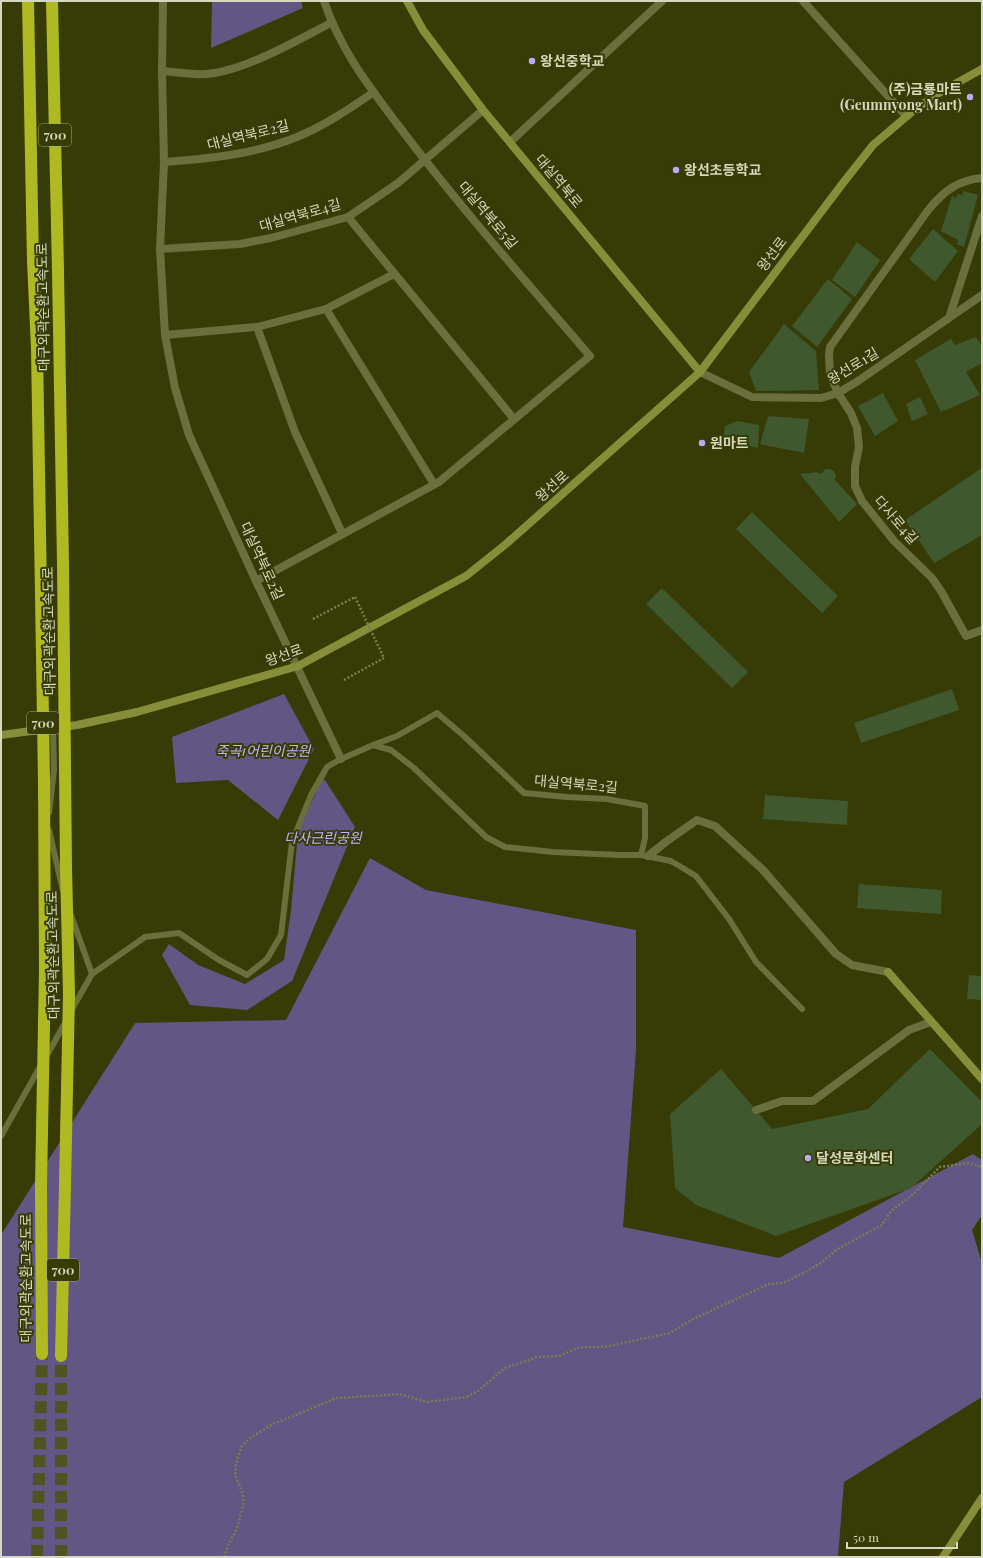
<svg xmlns="http://www.w3.org/2000/svg" width="983" height="1558" font-family="'Playfair Display','Noto Sans KR',serif">
<rect width="100%" height="100%" fill="#373b05"/>
<g fill="#615684">
<path d="M 212,1 L 301,1 L 303,8 L 211,48 Z"/>
<path d="M 284,694 L 314,749 L 278,820 L 228,780 L 176,783 L 172,737 Z"/>
<path d="M 323,777 L 355,827 L 292,981 L 247,1010 L 190,1005 L 162,955 L 169,944 L 198,965 L 245,984 L 284,960 L 291,910 L 298,832 Z"/>
<path d="M 370,858 L 426,890 L 636,930 L 636,1050 L 623,1227 L 779,1258 L 973,1154 L 982,1160 L 982,1215 L 972,1230 L 982,1263 L 982,1397 L 844,1482 L 838,1557 L 1,1557 L 1,1235 L 135,1023 L 286,1020 Z"/>
</g>
<g fill="#3f582e">
<path d="M 963,191 L 978,195 L 964,247 L 957,244 L 958,240 L 941,231 L 952,196 L 957,198 L 957,194 L 963,195 Z"/>
<path d="M 933,229 L 958,251 L 935,282 L 909,259 Z"/>
<path d="M 857,242 L 880,260 L 855,297 L 832,280 Z"/>
<path d="M 828,279 L 852,299 L 817,347 L 792,326 Z"/>
<path d="M 784,324 L 816,351 L 819,390 L 756,391 L 749,372 Z"/>
<path d="M 976,337 L 982,346 L 982,363 L 966,372 L 980,395 L 941,412 L 915,360 L 951,339 L 955,345 Z"/>
<path d="M 883,393 L 898,421 L 875,436 L 858,406 Z"/>
<path d="M 920,397 L 928,414 L 912,421 L 906,404 Z"/>
<path d="M 768,416 L 809,419 L 804,453 L 760,444 Z"/>
<path d="M 738,421 L 759,425 L 758,448 L 723,440 L 725,426 Z"/>
<path d="M 982,468 L 982,535 L 934,563 L 905,520 Z"/>
<path d="M 825,469 L 829,469 L 834,471 L 836,477 L 834,479 L 857,504 L 839,522 L 800,474 L 817,472 L 821,474 Z"/>
<path d="M 752,512 L 838,596 L 822,613 L 736,529 Z"/>
<path d="M 662,588 L 748,672 L 732,688 L 646,604 Z"/>
<path d="M 952,689 L 959,710 L 861,743 L 854,723 Z"/>
<path d="M 765,795 L 848,801 L 847,825 L 763,819 Z"/>
<path d="M 859,884 L 942,890 L 941,914 L 857,908 Z"/>
<path d="M 969,975 L 982,976 L 982,1000 L 967,999 Z"/>
<path d="M 930,1049 L 982,1102 L 982,1124 L 911,1188 L 776,1236 L 696,1205 L 675,1188 L 670,1114 L 721,1069 L 772,1129 L 868,1109 Z"/>
</g>
<g fill="none" stroke-linecap="round" stroke-linejoin="round">
<g stroke="#4f5321" stroke-width="12" stroke-dasharray="12 6" stroke-linecap="butt">
<path d="M 37,1557 L 42,1354"/>
<path d="M 61,1557 L 61,1356"/>
</g>
<g stroke="#7a7e53" stroke-width="2.5" stroke-dasharray="2 2" stroke-linecap="butt">
<path d="M 313,619 L 355,597"/>
<path d="M 344,680 L 384,658"/>
<path d="M 224,1557 L 229,1543 L 237,1529 L 244,1502 L 242,1492 L 236,1477 L 235,1472 L 237,1459 L 242,1446 L 250,1438 L 273,1424 L 337,1398 L 400,1394 L 427,1402 L 466,1397 L 478,1391 L 505,1368 L 538,1357 L 559,1356 L 580,1347 L 604,1347 L 670,1333 L 695,1318 L 769,1284 L 783,1283 L 807,1271 L 821,1263 L 836,1250 L 882,1225 L 891,1211 L 911,1196 L 940,1167 L 968,1163 L 982,1167"/>
</g>
<g stroke="#6a703d" stroke-width="6">
<path d="M 373,745 L 397,736 L 437,713 L 464,736 L 524,793 L 567,797 L 607,799 L 645,806 L 645,838 L 641,855"/>
<path d="M 49,813 L 54,770 L 53,729"/>
<path d="M 49,830 L 63,891"/>
<path d="M 71,915 L 92,974 L 71,1011"/>
<path d="M 92,974 L 145,937 L 179,933 L 219,960 L 247,975 L 267,959 L 281,935 L 292,842 L 311,795 L 327,767 L 339,760 L 373,745 L 391,750 L 414,768 L 486,837 L 505,847 L 553,852 L 619,855 L 641,855 L 671,861 L 696,876 L 729,919 L 756,962 L 802,1009"/>
<path d="M 46,1057 L 66,1021"/>
<path d="M 1,1136 L 41,1065"/>
</g>
<g stroke="#6a703d" stroke-width="8">
<path d="M 163,1 L 162,71 L 164,162 L 160,249 L 165,335 L 175,388 L 189,435 L 256,581 L 341,759"/>
<path d="M 803,1 L 906,116"/>
<path d="M 162,71 C 177,72 192,75 207,74 C 245,71 297,40 331,23"/>
<path d="M 510,142 L 662,1"/>
<path d="M 164,162 C 208,159 255,154 297,137 C 324,126 349,109 374,92"/>
<path d="M 982,178 C 958,180 944,191 929,209 L 830,347 L 829,356 L 830,375 L 838,393 L 851,413 L 857,428 L 859,447 L 855,467 L 855,486 L 862,501 L 894,541 L 932,578 L 941,591 L 966,636 L 982,630"/>
<path d="M 348,217 L 514,419"/>
<path d="M 160,249 L 240,244 L 271,238 L 348,217 L 398,183 L 483,110"/>
<path d="M 326,309 L 434,484"/>
<path d="M 949,318 L 982,216"/>
<path d="M 257,327 L 295,432 L 342,533"/>
<path d="M 165,335 L 257,327 L 326,309 L 394,274"/>
<path d="M 700,372 L 752,397 L 821,398 L 838,393 L 858,381 L 982,295"/>
<path d="M 256,581 L 439,482 L 590,356 C 525,280 458,205 398,125 C 368,85 340,49 324,1"/>
<path d="M 648,856 L 667,841 L 697,820 L 715,826 L 762,869 L 836,954 L 852,965 L 888,972"/>
<path d="M 756,1110 L 782,1101 L 813,1101 L 909,1030 L 931,1022"/>
</g>
<g stroke="#868e39" stroke-width="8">
<path d="M 407,1 L 423,30 L 483,110 L 700,372"/>
<path d="M 1,735 L 77,725 L 137,712 L 298,666 L 466,576 L 506,544 L 700,372 L 843,183 L 873,145 L 913,111 L 937,94 L 982,69"/>
<path d="M 888,972 L 982,1079"/>
<path d="M 943,1557 L 982,1498"/>
</g>
<g stroke="#afba23" stroke-width="12">
<path d="M 28,1 L 33,261"/>
<path d="M 52,1 L 58,270"/>
<path d="M 41,1186 L 42,1354"/>
<path d="M 61,1356 L 65,1185"/>
</g>
<path stroke="#7a7e53" stroke-width="2.5" stroke-dasharray="2 2" stroke-linecap="butt" d="M 355,597 L 384,658"/>
<g stroke="#afba23" stroke-width="12">
<path d="M 33,261 L 37,348 L 44,780 L 45,970 L 41,1186"/>
<path d="M 58,270 L 63,564 L 66,867 L 69,994 L 65,1185"/>
</g>
</g>
<g fill="#bbaaf6" stroke="#373b05" stroke-width="1.5">
<circle cx="532" cy="61" r="4"/>
<circle cx="970" cy="97" r="4"/>
<circle cx="676" cy="170" r="4"/>
<circle cx="702" cy="443" r="4"/>
<circle cx="808" cy="1158" r="4"/>
</g>
<g text-anchor="middle" stroke-width="4" stroke-linejoin="round" paint-order="stroke">
<g fill="#373b05" stroke="#a5a986" stroke-width="1">
<rect x="39" y="124" width="32" height="22" rx="3"/>
<rect x="27" y="712" width="32" height="22" rx="3"/>
<rect x="47" y="1259" width="32" height="22" rx="3"/>
</g>
<g font-size="13" font-weight="bold" fill="#d4d8bd">
<text x="55" y="140">700</text>
<text x="43" y="728">700</text>
<text x="63" y="1275">700</text>
</g>
<g font-size="14" font-weight="bold" fill="#d4d8bd" stroke="#373b05" text-anchor="start">
<text x="540" y="66">왕선중학교</text>
<text x="962" y="94" text-anchor="end">(주)금룡마트<tspan x="962" dy="16">(Geumnyong Mart)</tspan></text>
<text x="684" y="175">왕선초등학교</text>
<text x="710" y="448">원마트</text>
<text x="816" y="1163">달성문화센터</text>
</g>
<g font-size="14" fill="#d4d8bd" stroke="#373b05">
<text transform="translate(248 135) rotate(-14)" y="5">대실역북로2길</text>
<text transform="translate(559 181) rotate(50)" y="5">대실역북로</text>
<text transform="translate(300 215) rotate(-16)" y="5">대실역북로4길</text>
<text transform="translate(488 215) rotate(50)" y="5">대실역북로5길</text>
<text transform="translate(772 254) rotate(-53)" y="5">왕선로</text>
<text transform="translate(43 307) rotate(-91)" y="5">대구외곽순환고속도로</text>
<text transform="translate(853 366) rotate(-31)" y="5">왕선로1길</text>
<text transform="translate(552 486) rotate(-42)" y="5">왕선로</text>
<text transform="translate(896 520) rotate(49)" y="5">다사로4길</text>
<text transform="translate(262 561) rotate(65)" y="5">대실역북로2길</text>
<text transform="translate(49 631) rotate(-91)" y="5">대구외곽순환고속도로</text>
<text transform="translate(284 655) rotate(-20)" y="5">왕선로</text>
<text transform="translate(576 784) rotate(5)" y="5">대실역북로2길</text>
<text transform="translate(53 955) rotate(-91)" y="5">대구외곽순환고속도로</text>
<text transform="translate(26 1278) rotate(-90)" y="5">대구외곽순환고속도로</text>
</g>
<g font-size="14" font-style="italic" fill="#c3b3fd" stroke="#373b05">
<text x="263" y="756">죽곡1어린이공원</text>
<text x="323" y="843">다사근린공원</text>
</g>
</g>
<rect width="983" height="1558" fill="none" stroke="#d4d8bd" stroke-width="4"/>
<path d="M847 1542v6h110v-6" fill="none" stroke="#d4d8bd" stroke-width="2"/>
<text x="853" y="1542" font-size="12" fill="#d4d8bd" stroke="#373b05" stroke-width="3" paint-order="stroke">50 m</text>
</svg>
